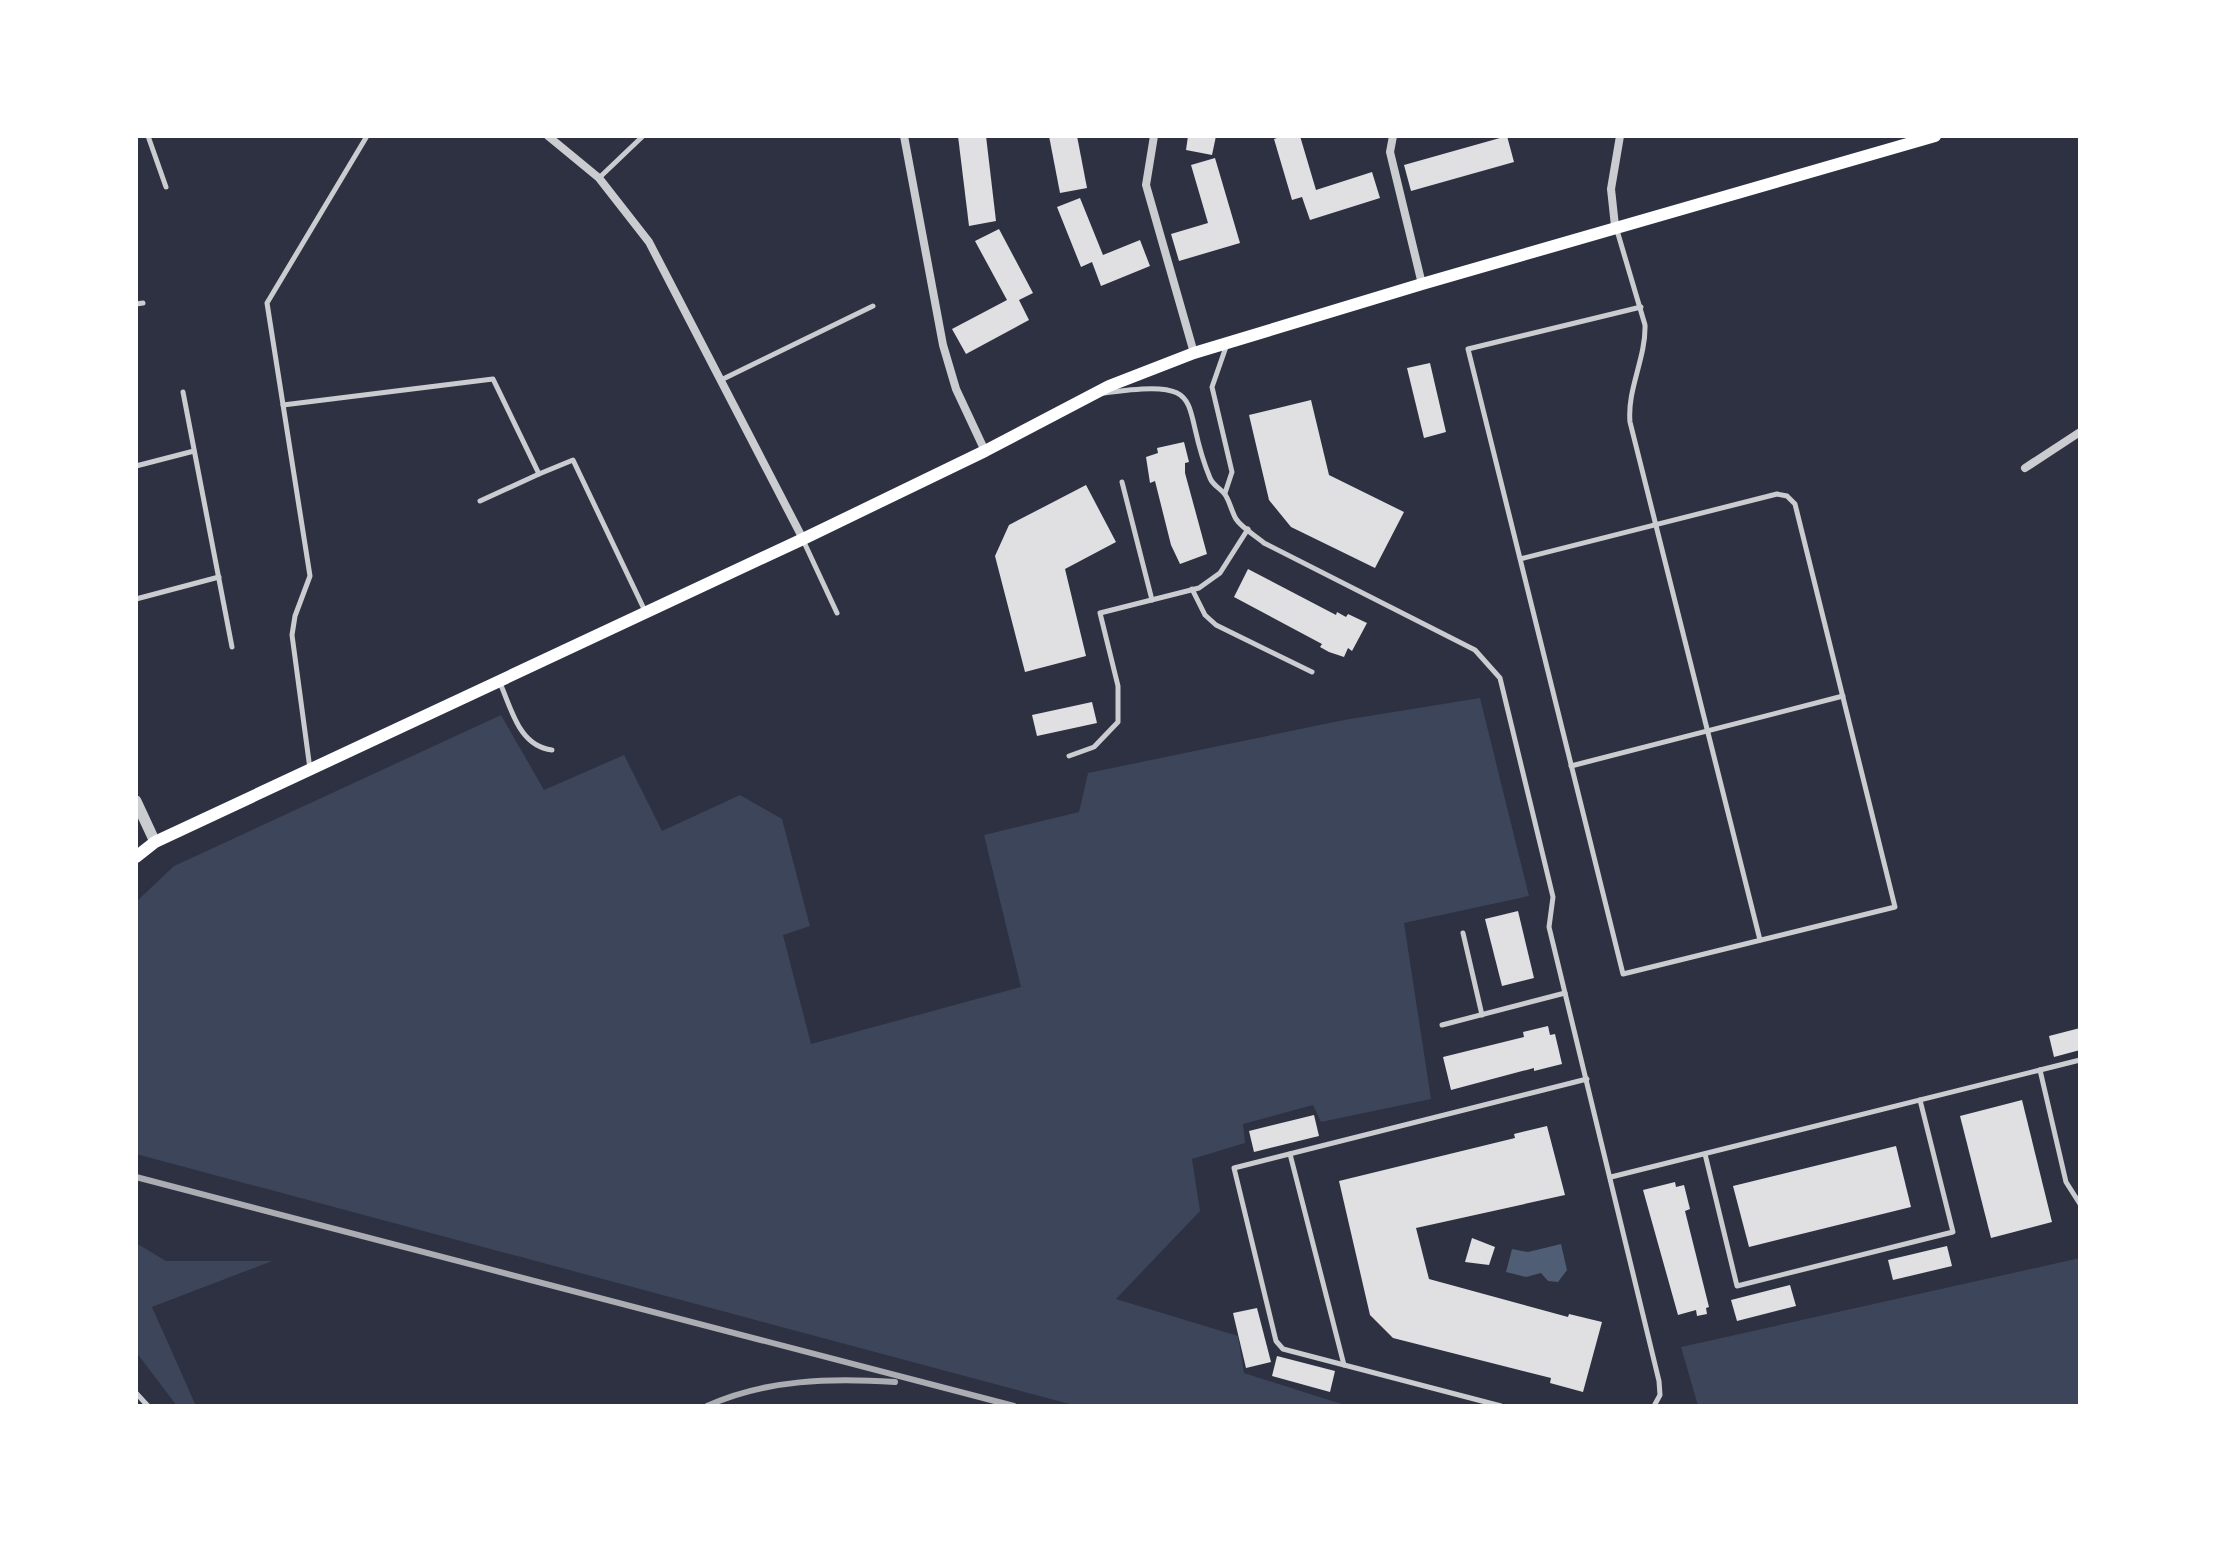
<svg xmlns="http://www.w3.org/2000/svg" width="2216" height="1542" font-family="'Playfair Display',serif">
<rect width="100%" height="100%" fill="#2d3142"/>
<g fill="#3c4559">
<path d="M 1480,698 L 1529,896 L 1404,923 L 1431,1099 L 1321,1122 L 1313,1105 L 1243,1124 L 1245,1143 L 1192,1159 L 1200,1211 L 1116,1299 L 1238,1336 L 1244,1373 L 1348,1406 L 1077,1406 L 136,1154 L 136,902 L 174,866 L 501,715 L 544,790 L 624,755 L 662,831 L 740,795 L 782,819 L 810,926 L 783,935 L 811,1044 L 1021,987 L 984,835 L 1079,812 L 1088,773 L 1344,720 Z"/>
<path d="M 136,1243 L 166,1261 L 272,1261 L 152,1307 L 196,1406 L 177,1406 L 136,1352 Z"/>
<path d="M 2080,1258 L 2080,1406 L 1698,1406 L 1681,1347 Z"/>
</g>
<path fill="#4f5d75" d="M 1561,1244 L 1567,1270 L 1558,1282 L 1548,1281 L 1541,1273 L 1526,1277 L 1506,1272 L 1512,1249 L 1528,1252 Z"/>
<g fill="#e0e0e3">
<path d="M 958,136 L 986,136 L 996,221 L 969,226 Z"/>
<path d="M 1049,136 L 1077,136 L 1087,188 L 1060,193 Z"/>
<path d="M 1188,136 L 1216,136 L 1212,155 L 1186,150 Z"/>
<path d="M 1283,136 L 1300,136 L 1316,190 L 1372,172 L 1380,198 L 1310,220 L 1302,197 L 1292,200 L 1274,139 Z"/>
<path d="M 1507,136 L 1514,162 L 1411,191 L 1404,165 Z"/>
<path d="M 1215,158 L 1240,243 L 1179,261 L 1171,234 L 1208,223 L 1191,165 Z"/>
<path d="M 1080,198 L 1103,255 L 1140,240 L 1150,266 L 1101,286 L 1092,262 L 1081,267 L 1057,207 Z"/>
<path d="M 999,229 L 1033,293 L 1019,300 L 1029,320 L 966,354 L 952,329 L 1007,300 L 975,241 Z"/>
<path d="M 1430,363 L 1446,432 L 1424,438 L 1407,368 Z"/>
<path d="M 1311,400 L 1329,475 L 1404,512 L 1375,568 L 1291,527 L 1269,500 L 1249,415 Z"/>
<path d="M 1184,442 L 1189,462 L 1185,463 L 1185,473 L 1207,554 L 1180,564 L 1171,545 L 1155,481 L 1150,483 L 1146,457 L 1158,453 L 1157,448 Z"/>
<path d="M 1086,485 L 1116,542 L 1065,569 L 1086,656 L 1025,672 L 995,556 L 1009,525 Z"/>
<path d="M 1248,569 L 1336,615 L 1337,612 L 1346,617 L 1348,614 L 1367,623 L 1352,651 L 1348,648 L 1344,657 L 1329,652 L 1320,647 L 1322,644 L 1234,597 Z"/>
<path d="M 1092,702 L 1097,723 L 1037,736 L 1032,715 Z"/>
<path d="M 1518,911 L 1534,978 L 1502,986 L 1485,919 Z"/>
<path d="M 1548,1026 L 1550,1035 L 1555,1034 L 1562,1064 L 1534,1071 L 1534,1068 L 1451,1090 L 1443,1057 L 1524,1037 L 1523,1032 Z"/>
<path d="M 2080,1028 L 2080,1050 L 2054,1057 L 2049,1036 Z"/>
<path d="M 2022,1100 L 2052,1222 L 1991,1238 L 1960,1116 Z"/>
<path d="M 1314,1115 L 1319,1136 L 1254,1152 L 1249,1131 Z"/>
<path d="M 1547,1126 L 1565,1195 L 1416,1228 L 1429,1279 L 1568,1317 L 1569,1314 L 1602,1322 L 1583,1392 L 1550,1383 L 1551,1378 L 1393,1338 L 1370,1315 L 1339,1181 L 1515,1138 L 1514,1134 Z"/>
<path d="M 1896,1146 L 1911,1207 L 1749,1247 L 1733,1186 Z"/>
<path d="M 1675,1182 L 1676,1187 L 1684,1185 L 1690,1209 L 1685,1211 L 1709,1307 L 1706,1308 L 1707,1314 L 1697,1316 L 1696,1310 L 1678,1315 L 1643,1190 Z"/>
<path d="M 1472,1238 L 1495,1247 L 1489,1265 L 1465,1262 Z"/>
<path d="M 1947,1246 L 1952,1266 L 1893,1280 L 1888,1260 Z"/>
<path d="M 1790,1285 L 1796,1306 L 1737,1321 L 1731,1300 Z"/>
<path d="M 1257,1308 L 1271,1362 L 1246,1368 L 1233,1313 Z"/>
<path d="M 1277,1356 L 1335,1371 L 1330,1392 L 1272,1376 Z"/>
</g>
<g fill="none" stroke-linecap="round" stroke-linejoin="round">
<g stroke="#caccd0" stroke-width="5">
<path d="M 148,136 L 166,187"/>
<path d="M 599,178 L 643,136"/>
<path d="M 1616,227 L 1645,325 C 1646,358 1627,389 1630,422 L 1760,940"/>
<path d="M 136,304 L 143,303"/>
<path d="M 721,380 L 873,306"/>
<path d="M 183,392 L 232,647"/>
<path d="M 1104,393 C 1214,378 1178,402 1210,478 C 1213,486 1222,489 1226,496 C 1230,503 1232,512 1236,519 C 1242,528 1256,536 1264,543 L 1475,650 L 1500,678 L 1553,897 L 1549,927 L 1659,1381 L 1660,1395 L 1654,1406"/>
<path d="M 283,405 L 493,379 L 539,474 L 573,460 L 645,611"/>
<path d="M 136,466 L 194,451"/>
<path d="M 1122,482 L 1152,600"/>
<path d="M 1225,493 L 1232,472 L 1212,387 L 1227,344"/>
<path d="M 480,501 L 539,474"/>
<path d="M 803,540 L 837,613"/>
<path d="M 1520,559 L 1777,494 L 1787,496 L 1795,504 L 1895,907 L 1623,974 L 1468,349 L 1641,307"/>
<path d="M 1192,589 L 1205,615 L 1216,625 L 1312,672"/>
<path d="M 136,599 L 219,577"/>
<path d="M 500,683 C 512,710 519,746 552,750"/>
<path d="M 1069,756 L 1094,747 L 1118,722 L 1118,686 L 1100,613 L 1199,588 L 1220,573 L 1248,529"/>
<path d="M 1571,766 L 1843,696"/>
<path d="M 310,769 L 292,635 L 295,616 L 310,576 L 267,303 L 367,136"/>
<path d="M 1463,933 L 1482,1015"/>
<path d="M 1442,1025 L 1565,993"/>
<path d="M 2040,1070 L 2080,1060"/>
<path d="M 1290,1154 L 1344,1365"/>
<path d="M 1705,1154 L 1737,1286 L 1953,1232 L 1920,1100"/>
<path d="M 1611,1177 L 2040,1070 L 2066,1182 L 2080,1204"/>
<path d="M 136,1393 L 148,1406"/>
<path d="M 1501,1406 L 1283,1349 L 1276,1341 L 1234,1168 L 1587,1079"/>
</g>
<g stroke="#caccd0" stroke-width="8">
<path d="M 548,136 L 599,178 L 649,242 L 803,539"/>
<path d="M 904,136 L 943,345 L 956,389 L 985,451"/>
<path d="M 1154,136 L 1146,185 L 1194,353"/>
<path d="M 1393,136 L 1390,152 L 1422,284"/>
<path d="M 1615,226 L 1611,189 L 1620,136"/>
<path d="M 2025,468 L 2080,432"/>
</g>
<path stroke="#caccd0" stroke-width="11" d="M 136,801 L 155,842"/>
<path stroke="#fff" stroke-width="12" d="M 136,857 L 155,842 L 803,539 L 985,451 L 1109,386 L 1194,353 L 1422,284 L 1935,136"/>
<g stroke="#abadb3" stroke-width="6">
<path d="M 136,1177 L 1014,1406"/>
<path d="M 707,1406 C 767,1379 831,1378 895,1382"/>
</g>
</g>
<rect width="2216" height="1542" fill="none" stroke="#ffffff" stroke-width="276"/>
</svg>
